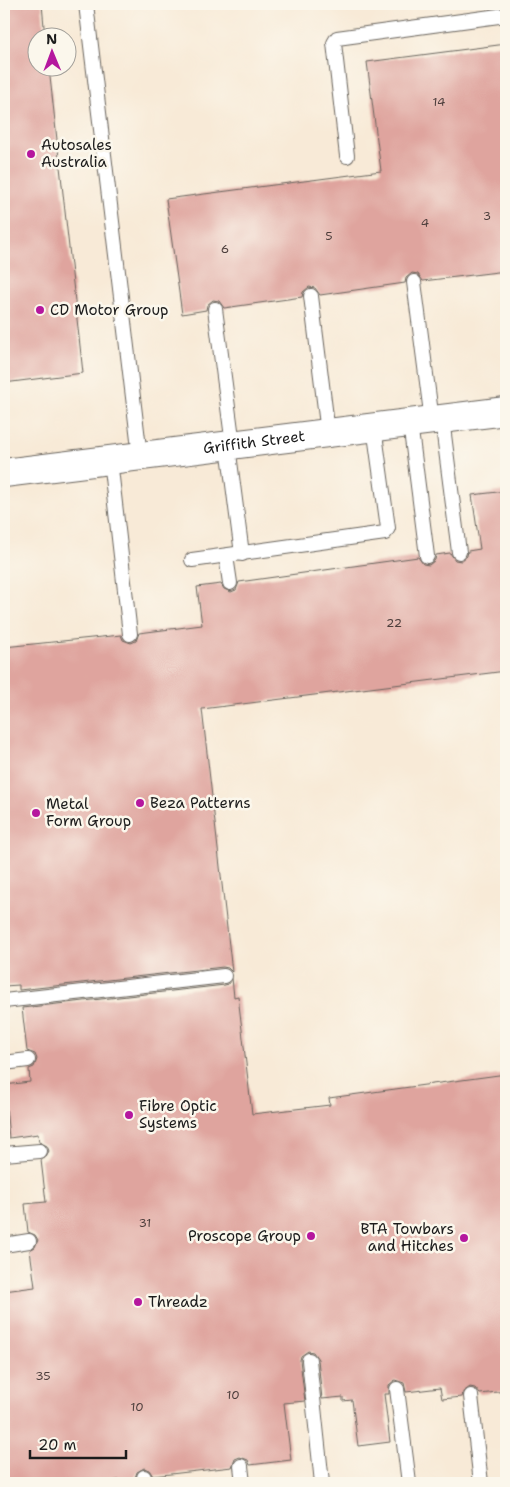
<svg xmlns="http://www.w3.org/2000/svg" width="510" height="1487" font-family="'Shantell Sans',sans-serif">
<rect width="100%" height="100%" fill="#fbf7ec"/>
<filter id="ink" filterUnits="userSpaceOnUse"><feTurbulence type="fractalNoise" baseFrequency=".02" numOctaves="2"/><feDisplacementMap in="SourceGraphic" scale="10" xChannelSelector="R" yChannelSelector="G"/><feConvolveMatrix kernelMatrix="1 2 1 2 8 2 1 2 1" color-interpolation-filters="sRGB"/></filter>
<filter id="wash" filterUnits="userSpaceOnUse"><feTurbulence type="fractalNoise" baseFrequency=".0096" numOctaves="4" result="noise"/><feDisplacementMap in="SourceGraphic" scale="20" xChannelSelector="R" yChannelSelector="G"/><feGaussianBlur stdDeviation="1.12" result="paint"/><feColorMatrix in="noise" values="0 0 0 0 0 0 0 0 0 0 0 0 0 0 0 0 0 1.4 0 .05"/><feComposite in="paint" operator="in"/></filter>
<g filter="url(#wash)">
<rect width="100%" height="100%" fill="#f8ead7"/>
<g id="blocks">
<g fill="#dfa49e">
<path d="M 4,4 L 42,4 L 45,38 L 38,38 L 38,68 L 49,68 L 83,373 L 4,383 Z"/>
<path d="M 506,44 L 506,271 L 423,281 L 418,274 L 412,273 L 406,278 L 405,283 L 320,295 L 315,288 L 309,287 L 303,292 L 302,297 L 224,308 L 219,301 L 213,300 L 207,305 L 206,310 L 182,314 L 166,199 L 381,171 L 367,62 Z"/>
<path d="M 506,491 L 506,671 L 202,709 L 232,972 L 228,968 L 223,967 L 19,990 L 19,985 L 4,986 L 4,647 L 121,635 L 123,640 L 131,643 L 136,641 L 139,633 L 202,625 L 197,587 L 221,584 L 224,589 L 231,592 L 236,590 L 239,582 L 418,557 L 423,564 L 429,565 L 435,560 L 436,555 L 450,553 L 455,560 L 461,561 L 467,556 L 468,551 L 480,549 L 472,495 Z"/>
<path d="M 232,978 L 234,997 L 238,996 L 252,1114 L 330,1105 L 329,1098 L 506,1074 L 506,1391 L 480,1394 L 475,1388 L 470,1387 L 463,1392 L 462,1397 L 442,1399 L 440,1388 L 406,1392 L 404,1383 L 395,1380 L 389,1385 L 389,1394 L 384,1394 L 390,1442 L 358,1446 L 352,1400 L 343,1401 L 343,1397 L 322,1399 L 318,1359 L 313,1352 L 308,1351 L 301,1356 L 300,1360 L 305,1401 L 284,1403 L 291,1460 L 250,1465 L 248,1460 L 240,1457 L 235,1459 L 232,1467 L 153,1476 L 149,1470 L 144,1468 L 137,1472 L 135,1478 L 94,1483 L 4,1483 L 4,1291 L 35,1287 L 30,1250 L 35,1247 L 38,1240 L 35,1235 L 28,1232 L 25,1204 L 46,1202 L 41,1160 L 45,1158 L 49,1151 L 47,1146 L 39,1142 L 38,1134 L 9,1138 L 4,1085 L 30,1082 L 29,1069 L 34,1067 L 37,1059 L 35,1054 L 27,1051 L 22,1008 L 225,985 L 230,983 Z"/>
</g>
</g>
</g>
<g filter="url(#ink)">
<use href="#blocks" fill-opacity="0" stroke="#69645d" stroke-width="1"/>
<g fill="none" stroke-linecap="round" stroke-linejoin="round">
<g stroke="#69645d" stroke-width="16">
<g id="service">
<path d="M 86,4 L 140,456"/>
<path d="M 347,156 L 334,43 L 337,38 L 506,15"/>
<path d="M 414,282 L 432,421"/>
<path d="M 311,296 L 328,433"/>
<path d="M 215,309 L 233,445"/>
<path d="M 442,419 L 459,552"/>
<path d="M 410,423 L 427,556"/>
<path d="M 228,446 L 242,554"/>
<path d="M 110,460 L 130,634"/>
<path d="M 226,556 L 230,583"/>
<path d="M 192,560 L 385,533 L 388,528 L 374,427"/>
<path d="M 4,1001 L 224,976"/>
<path d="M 4,1063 L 28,1060"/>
<path d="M 4,1154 L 40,1151"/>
<path d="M 4,1245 L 29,1241"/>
<path d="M 309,1360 L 322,1483"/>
<path d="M 397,1389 L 409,1483"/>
<path d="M 471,1396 L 481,1483"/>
<path d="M 241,1466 L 243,1483"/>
<path d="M 144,1477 L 144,1483"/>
</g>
</g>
<g stroke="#69645d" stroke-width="30">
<g id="minor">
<path id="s1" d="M 4,473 L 506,411"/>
</g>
</g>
<use href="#service" stroke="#fff" stroke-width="14"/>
<use href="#minor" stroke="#fff" stroke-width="28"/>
</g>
</g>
<g fill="#b5179e" stroke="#fbf7ec" stroke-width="2">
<circle cx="31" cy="154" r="5"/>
<circle cx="40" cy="310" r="5"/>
<circle cx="140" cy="803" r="5"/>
<circle cx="36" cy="813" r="5"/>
<circle cx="129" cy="1115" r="5"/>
<circle cx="311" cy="1236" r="5"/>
<circle cx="464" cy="1238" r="5"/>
<circle cx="138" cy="1302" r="5"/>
</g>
<g text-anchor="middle" stroke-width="5" stroke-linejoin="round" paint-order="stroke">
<g font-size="12" fill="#4d3e3c">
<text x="439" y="106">14</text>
<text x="487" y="220">3</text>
<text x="425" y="227">4</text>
<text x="329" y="240">5</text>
<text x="225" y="253">6</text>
<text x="394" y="627">22</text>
<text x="145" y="1227">31</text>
<text x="43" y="1380">35</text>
<text x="233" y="1399">10</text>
<text x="137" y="1411">10</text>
</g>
<g font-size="15" fill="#1c1c1c" stroke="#fbf7ec" text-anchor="start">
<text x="41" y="150">Autosales<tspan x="41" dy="17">Australia</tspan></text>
<text x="50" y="315">CD Motor Group</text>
<text x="150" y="808">Beza Patterns</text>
<text x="46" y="809">Metal<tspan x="46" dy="17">Form Group</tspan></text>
<text x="139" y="1111">Fibre Optic<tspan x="139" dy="17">Systems</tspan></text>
<text x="454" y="1234" text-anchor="end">BTA Towbars<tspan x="454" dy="17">and Hitches</tspan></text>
<text x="301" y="1241" text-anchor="end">Proscope Group</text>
<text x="148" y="1307">Threadz</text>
</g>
<g font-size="15" fill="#1c1c1c" stroke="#fbf7ec">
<text dy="5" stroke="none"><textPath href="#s1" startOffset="252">Griffith Street</textPath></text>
</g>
</g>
<rect width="510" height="1487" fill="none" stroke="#fbf7ec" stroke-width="20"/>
<g transform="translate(52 52) rotate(359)"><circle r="24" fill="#fbf7ec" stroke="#a29f99"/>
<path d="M0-4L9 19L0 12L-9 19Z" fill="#b5179e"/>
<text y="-8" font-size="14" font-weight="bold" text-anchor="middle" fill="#1c1c1c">N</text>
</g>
<path d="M30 1450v8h96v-8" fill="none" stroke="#1c1c1c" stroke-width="2.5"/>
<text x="38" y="1450" font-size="15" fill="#1c1c1c" stroke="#fbf7ec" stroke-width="4" paint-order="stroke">20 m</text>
</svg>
